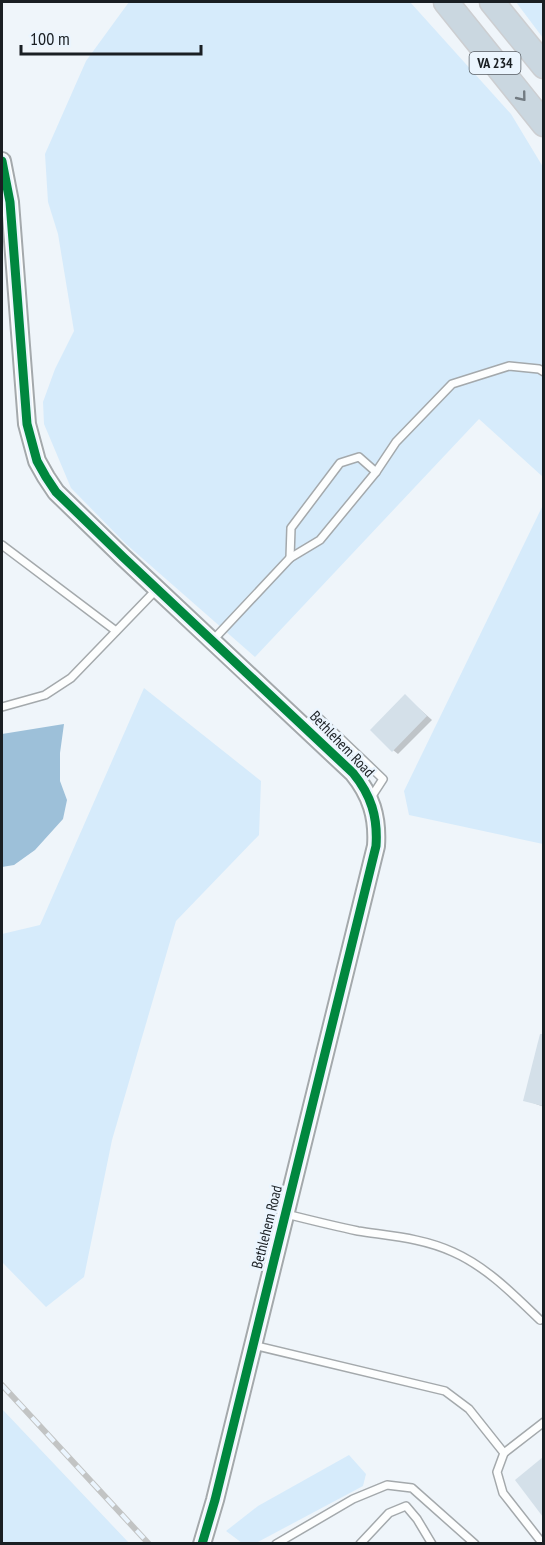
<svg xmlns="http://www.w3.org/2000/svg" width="545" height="1545" font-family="'PT Sans Narrow',sans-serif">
<rect width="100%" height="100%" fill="#eff5fa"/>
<g fill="#d6ebfb">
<path d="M 129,2 L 410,2 L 511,114 L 543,167 L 543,477 L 479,419 L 255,657 L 126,544 L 71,488 L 44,424 L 43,402 L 55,369 L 74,331 L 58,234 L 48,202 L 45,154 L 86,61 Z"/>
<path d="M 516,2 L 543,2 L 543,38 Z"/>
<path d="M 543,505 L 543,844 L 409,815 L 404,791 Z"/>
<path d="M 144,688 L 261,781 L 259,835 L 176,921 L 112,1140 L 84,1277 L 46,1307 L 2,1262 L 2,934 L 40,925 Z"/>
<path d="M 2,1409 L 129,1543 L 130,1543 L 2,1543 Z"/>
<path d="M 349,1455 L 366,1474 L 363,1486 L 256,1543 L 242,1543 L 226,1531 L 258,1506 Z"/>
</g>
<path fill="#9dc0d9" d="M 64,724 L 60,753 L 60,781 L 67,800 L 63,819 L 35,850 L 14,865 L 2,867 L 2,734 Z"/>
<g fill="#0003">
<path d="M 405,696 L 432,720 L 398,754 L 393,750 Z"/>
<path d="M 544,1027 L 544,1107 L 525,1100 Z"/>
<path d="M 544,1459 L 544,1514 L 517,1481 Z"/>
</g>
<g fill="#d4e0e9">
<path d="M 405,694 L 427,716 L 392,752 L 370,730 Z"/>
<path d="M 540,1034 L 543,1034 L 543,1106 L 523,1101 Z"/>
<path d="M 543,1457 L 543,1517 L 515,1480 Z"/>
</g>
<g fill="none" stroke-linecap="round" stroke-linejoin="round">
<g stroke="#a4a9ac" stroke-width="10">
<g id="service">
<path d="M 2,545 L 116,631"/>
<path d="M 290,558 L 291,528 L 340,463 L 359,457 L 376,472"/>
<path d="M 213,640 L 290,558 L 320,540 L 376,472 L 396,442 L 452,384 L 509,366 L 539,369 L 544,372"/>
<path d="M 2,707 L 45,695 L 71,678 L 156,590"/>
<path d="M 303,724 L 318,717 L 383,779 L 370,799"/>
<path d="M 286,1214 C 310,1220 334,1226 358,1231 C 390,1236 423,1238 453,1252 C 487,1267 514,1295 540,1320"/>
<path d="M 253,1345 L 445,1391 L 469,1409 L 504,1453 L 497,1472 L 503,1493 L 543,1544"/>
<path d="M 504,1453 L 544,1422"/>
<path d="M 276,1544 L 353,1499 L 387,1485 L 412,1488 L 475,1544"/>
<path d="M 360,1544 L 389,1513 L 406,1506 L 417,1519 L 432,1544"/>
</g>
</g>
<g stroke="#a4a9ac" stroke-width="20">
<path id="tertiary" d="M 2,161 L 10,202 L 27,424 L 37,461 L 46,477 L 56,492 L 123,557 L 353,773 C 371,795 378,817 376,846 L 215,1500 L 202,1544"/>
</g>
<g stroke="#ccced1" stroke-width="27">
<g id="motorway">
<path d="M 446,2 L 544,124"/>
<path d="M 492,2 L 544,66"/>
</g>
</g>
<use href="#service" stroke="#fdfefe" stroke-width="7"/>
<use href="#tertiary" stroke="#fdfefe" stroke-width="16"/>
<use href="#motorway" stroke="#cad7e0" stroke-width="24"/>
<g stroke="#c2c4c4" stroke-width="6">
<path id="rail" d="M 2,1385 L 149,1544"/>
</g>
<use href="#rail" stroke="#ebf5fe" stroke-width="4" stroke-dasharray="11" stroke-linecap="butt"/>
<g stroke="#ebf5fe" stroke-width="13">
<path id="cycleway" d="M 2,161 L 10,202 L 27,424 L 37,461 L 46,477 L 56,492 L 123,557 L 353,773 C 371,795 378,817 376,846 L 215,1500 L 202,1544"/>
</g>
<use href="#cycleway" stroke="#00873e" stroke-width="9"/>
</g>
<defs><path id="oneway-chevron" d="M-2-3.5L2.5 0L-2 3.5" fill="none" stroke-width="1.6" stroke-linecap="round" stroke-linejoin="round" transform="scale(1.5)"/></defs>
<use stroke="#727b82" href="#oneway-chevron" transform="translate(522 97) rotate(51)"/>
<g text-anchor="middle" stroke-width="5" stroke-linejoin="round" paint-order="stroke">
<rect fill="#ebf5fe" stroke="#595f65" stroke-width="1.5" x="469.5" y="52" width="51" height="22" rx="4.5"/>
<g font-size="14" font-weight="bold" fill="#1a1f23">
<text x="495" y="68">VA 234</text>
</g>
<g font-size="15" fill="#1a1f23" stroke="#ebf5fe">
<text transform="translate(342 744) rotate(46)" y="5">Bethlehem Road</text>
<text transform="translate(267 1227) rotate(-76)" y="5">Bethlehem Road</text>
</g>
</g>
<rect width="545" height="1545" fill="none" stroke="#1a1f23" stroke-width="6"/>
<path d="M21 45v9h180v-9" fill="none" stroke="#1a1f23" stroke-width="3"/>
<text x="30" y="45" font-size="18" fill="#1a1f23" stroke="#ebf5fe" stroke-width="4.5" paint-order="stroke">100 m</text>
</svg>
